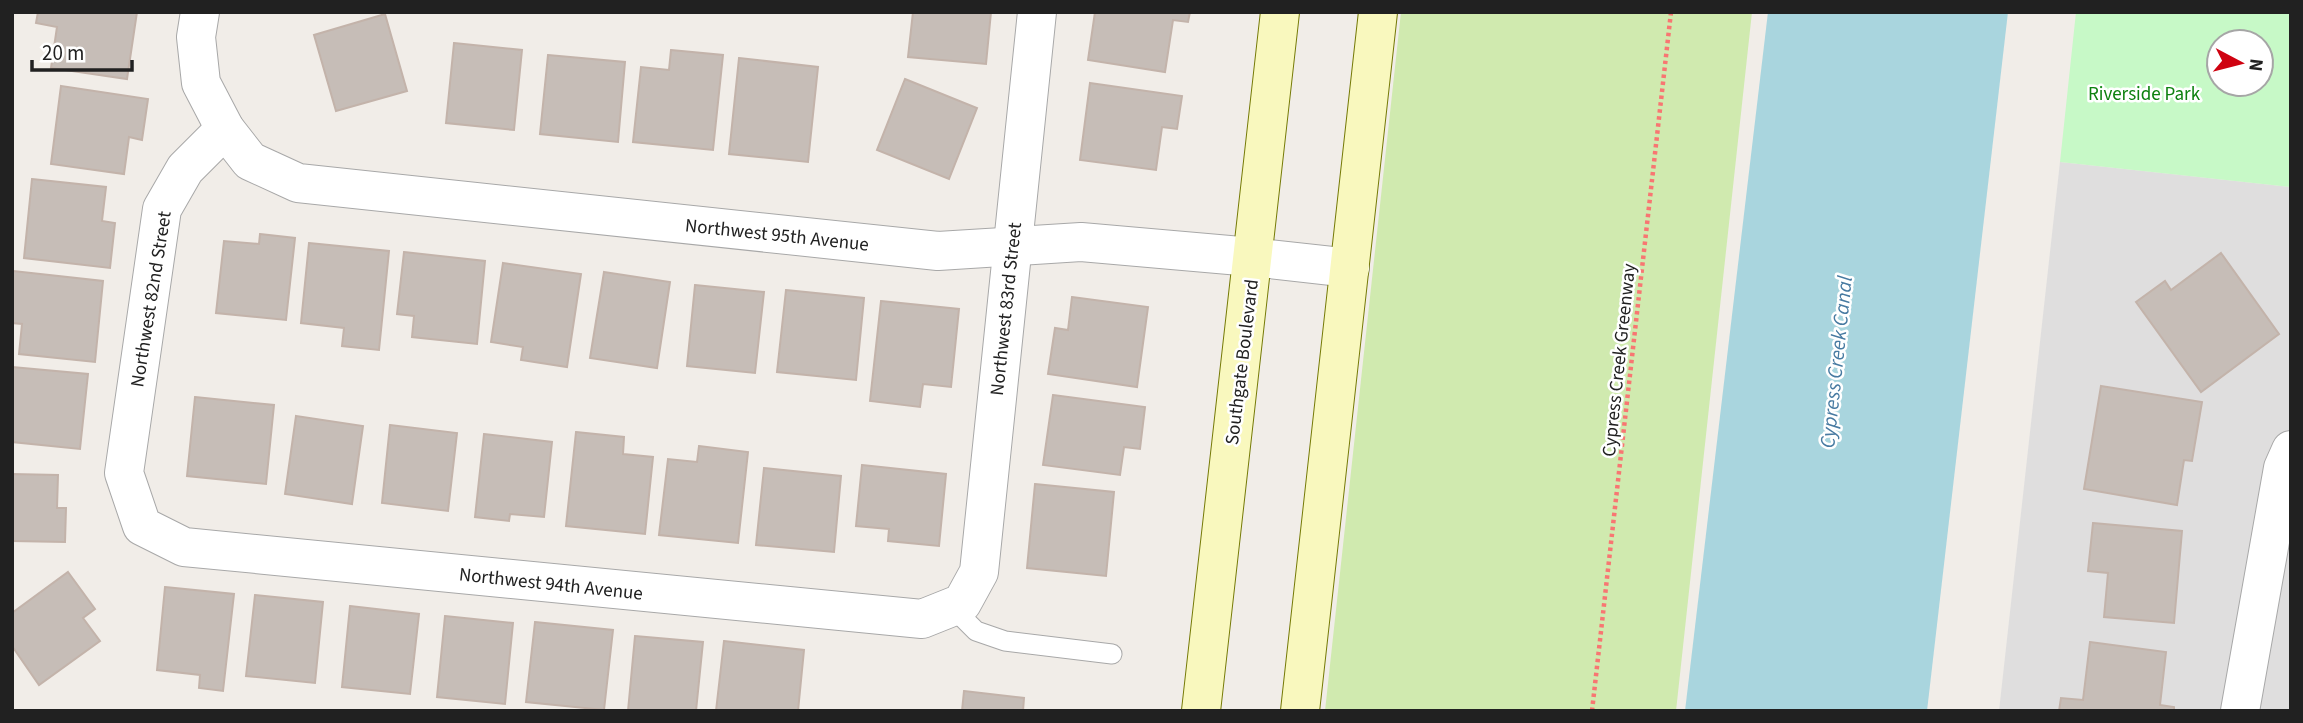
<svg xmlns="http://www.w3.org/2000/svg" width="2303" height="723" font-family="'Source Sans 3',sans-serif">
<rect width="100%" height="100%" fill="#f1ede8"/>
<path fill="#dfdede" d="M 2060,162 L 2291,187 L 2291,711 L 1999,711 Z"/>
<path fill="#d0eaaf" d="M 1401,12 L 1752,12 L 1676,711 L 1325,711 Z"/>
<path fill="#c7f9c7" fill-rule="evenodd" d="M 2076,12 L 2291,12 L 2291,187 L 2060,162 ZM 2219,42 L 2261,42 L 2261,84 L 2219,84 Z"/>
<path fill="#a9d5de" d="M 1768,12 L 2008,12 L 1927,711 L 1685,711 Z"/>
<g fill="#c6bdb7" stroke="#c3b3aa" stroke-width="2">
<path d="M 38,12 L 137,12 L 127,79 L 51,68 L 57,27 L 36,23 Z"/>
<path d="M 913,12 L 991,12 L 986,64 L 908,57 Z"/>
<path d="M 1095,12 L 1190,12 L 1188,22 L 1173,20 L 1165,72 L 1088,60 Z"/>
<path d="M 385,14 L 407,91 L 336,111 L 314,35 Z"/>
<path d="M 454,43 L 522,50 L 514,130 L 446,123 Z"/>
<path d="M 671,50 L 723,55 L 713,150 L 633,142 L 641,67 L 669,70 Z"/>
<path d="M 548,55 L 625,62 L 618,142 L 540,134 Z"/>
<path d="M 739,58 L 818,67 L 808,162 L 729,154 Z"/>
<path d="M 905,79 L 977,108 L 949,179 L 877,150 Z"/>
<path d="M 1090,83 L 1182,96 L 1177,129 L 1162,127 L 1156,170 L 1080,160 Z"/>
<path d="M 61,86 L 148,99 L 142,140 L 129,137 L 124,174 L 51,164 Z"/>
<path d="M 32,179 L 106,187 L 102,221 L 115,223 L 110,268 L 24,258 Z"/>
<path d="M 260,234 L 295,238 L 286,320 L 216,313 L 224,241 L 259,244 Z"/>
<path d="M 309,243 L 389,251 L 379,350 L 342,346 L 344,328 L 301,323 Z"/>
<path d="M 404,252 L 485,261 L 477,344 L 412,337 L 414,316 L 397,314 Z"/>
<path d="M 2221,253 L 2279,334 L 2201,392 L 2136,302 L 2165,281 L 2171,290 Z"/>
<path d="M 503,263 L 581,274 L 567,367 L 521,360 L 523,347 L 491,342 Z"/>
<path d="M 13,271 L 103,281 L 95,362 L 19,354 L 22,324 L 12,323 Z"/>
<path d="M 604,272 L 670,282 L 657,368 L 590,358 Z"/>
<path d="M 695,285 L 764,292 L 755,373 L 687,366 Z"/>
<path d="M 786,290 L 864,298 L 856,380 L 777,372 Z"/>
<path d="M 1072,297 L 1148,307 L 1137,387 L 1048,374 L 1055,328 L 1068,330 Z"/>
<path d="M 881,301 L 959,309 L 951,387 L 923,384 L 920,407 L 870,401 Z"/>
<path d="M 12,367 L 88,374 L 80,449 L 12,442 Z"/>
<path d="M 2101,386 L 2202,402 L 2192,461 L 2184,460 L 2177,505 L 2084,489 Z"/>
<path d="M 1053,395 L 1145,407 L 1140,449 L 1124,447 L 1120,475 L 1043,465 Z"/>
<path d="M 195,397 L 274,405 L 266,484 L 187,476 Z"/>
<path d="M 296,416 L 363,426 L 352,504 L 285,494 Z"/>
<path d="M 390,425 L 457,433 L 448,511 L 382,503 Z"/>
<path d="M 576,432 L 624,437 L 623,454 L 653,457 L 645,534 L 566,526 Z"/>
<path d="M 484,434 L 552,442 L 544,517 L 510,514 L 509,521 L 475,517 Z"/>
<path d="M 699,446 L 748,452 L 738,543 L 659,535 L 668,459 L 697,462 Z"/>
<path d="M 862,465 L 946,474 L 939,546 L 888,541 L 889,529 L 856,526 Z"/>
<path d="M 764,468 L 841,476 L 834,552 L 756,545 Z"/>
<path d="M 12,474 L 58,475 L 57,508 L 66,508 L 65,542 L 12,541 Z"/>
<path d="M 1035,484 L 1114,492 L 1106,576 L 1027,568 Z"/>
<path d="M 2093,523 L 2182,531 L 2174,623 L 2104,617 L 2108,573 L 2088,571 Z"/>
<path d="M 68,572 L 95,609 L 83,618 L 100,641 L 39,685 L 12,646 L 12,613 Z"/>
<path d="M 165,587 L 234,594 L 223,691 L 199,688 L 200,675 L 157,670 Z"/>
<path d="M 255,595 L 323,602 L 315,683 L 246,676 Z"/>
<path d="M 350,606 L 419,614 L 410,694 L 342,687 Z"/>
<path d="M 445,616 L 513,623 L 505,704 L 437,697 Z"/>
<path d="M 535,622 L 613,630 L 604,710 L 526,702 Z"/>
<path d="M 635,636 L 703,642 L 696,711 L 628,711 Z"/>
<path d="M 724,641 L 804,650 L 798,711 L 716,711 Z"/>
<path d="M 2090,642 L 2166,652 L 2160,705 L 2174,707 L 2174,711 L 2059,711 L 2061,698 L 2083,700 Z"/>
<path d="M 964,691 L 1024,698 L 1023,711 L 962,711 Z"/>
</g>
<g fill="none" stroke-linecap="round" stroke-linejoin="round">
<g stroke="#a8a8a8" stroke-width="21">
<path id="lane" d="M 952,607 L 976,631 L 1005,641 L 1112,654"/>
</g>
<g stroke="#a8a8a8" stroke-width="40">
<g id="street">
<path d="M 200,12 L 196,37 L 201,83 L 225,129 L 250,161 L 298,183 L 938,251 L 1081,242 L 1252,257 L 1350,268"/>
<path d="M 225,129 L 185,169 L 162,209 L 124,473 L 142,526 L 184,547 L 922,619 L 962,603 L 979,572 L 1037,12"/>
<path d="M 2240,711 L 2283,468 L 2291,450"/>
</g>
</g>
<g stroke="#757a06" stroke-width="40">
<g id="secondary">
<path d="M 1201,711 L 1280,12"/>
<path d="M 1300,711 L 1378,12"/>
</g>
</g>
<path stroke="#f87672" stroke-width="4.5" stroke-dasharray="3.5 3.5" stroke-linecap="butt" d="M 1592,711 L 1671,12"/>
<use href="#lane" stroke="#fff" stroke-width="19"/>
<use href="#street" stroke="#fff" stroke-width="38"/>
<use href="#secondary" stroke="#f9f8be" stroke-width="38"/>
</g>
<g text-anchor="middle" stroke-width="5" stroke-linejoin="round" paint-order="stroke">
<g font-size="19" fill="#0d810f" stroke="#fff">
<text x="2144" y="100">Riverside Park</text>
</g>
<g font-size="19" fill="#212121" stroke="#fff">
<text transform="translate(777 234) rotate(6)" y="7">Northwest 95th Avenue</text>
<text transform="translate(150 299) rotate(-81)" y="7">Northwest 82nd Street</text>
<text transform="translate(1005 309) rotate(-84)" y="7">Northwest 83rd Street</text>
<text transform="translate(1618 360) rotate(-84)" y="7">Cypress Creek Greenway</text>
<text transform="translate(1241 362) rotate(-83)" y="7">Southgate Boulevard</text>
<text transform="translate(551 583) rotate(6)" y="7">Northwest 94th Avenue</text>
</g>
<g font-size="21" font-style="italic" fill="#477aa1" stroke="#fff">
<text transform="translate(1836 362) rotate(-84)" y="7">Cypress Creek Canal</text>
</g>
</g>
<rect width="2303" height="723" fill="none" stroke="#212121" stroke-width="28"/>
<g transform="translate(2240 63) rotate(97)"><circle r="33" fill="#ffffff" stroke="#a6a6a6" stroke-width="2"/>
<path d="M0-5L12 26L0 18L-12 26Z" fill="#cf0210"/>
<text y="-10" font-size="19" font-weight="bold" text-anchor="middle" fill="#212121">N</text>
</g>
<path d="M32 60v10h100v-10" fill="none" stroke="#212121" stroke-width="3.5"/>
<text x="42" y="60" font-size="21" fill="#212121" stroke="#ffffff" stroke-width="5" paint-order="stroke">20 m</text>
</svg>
